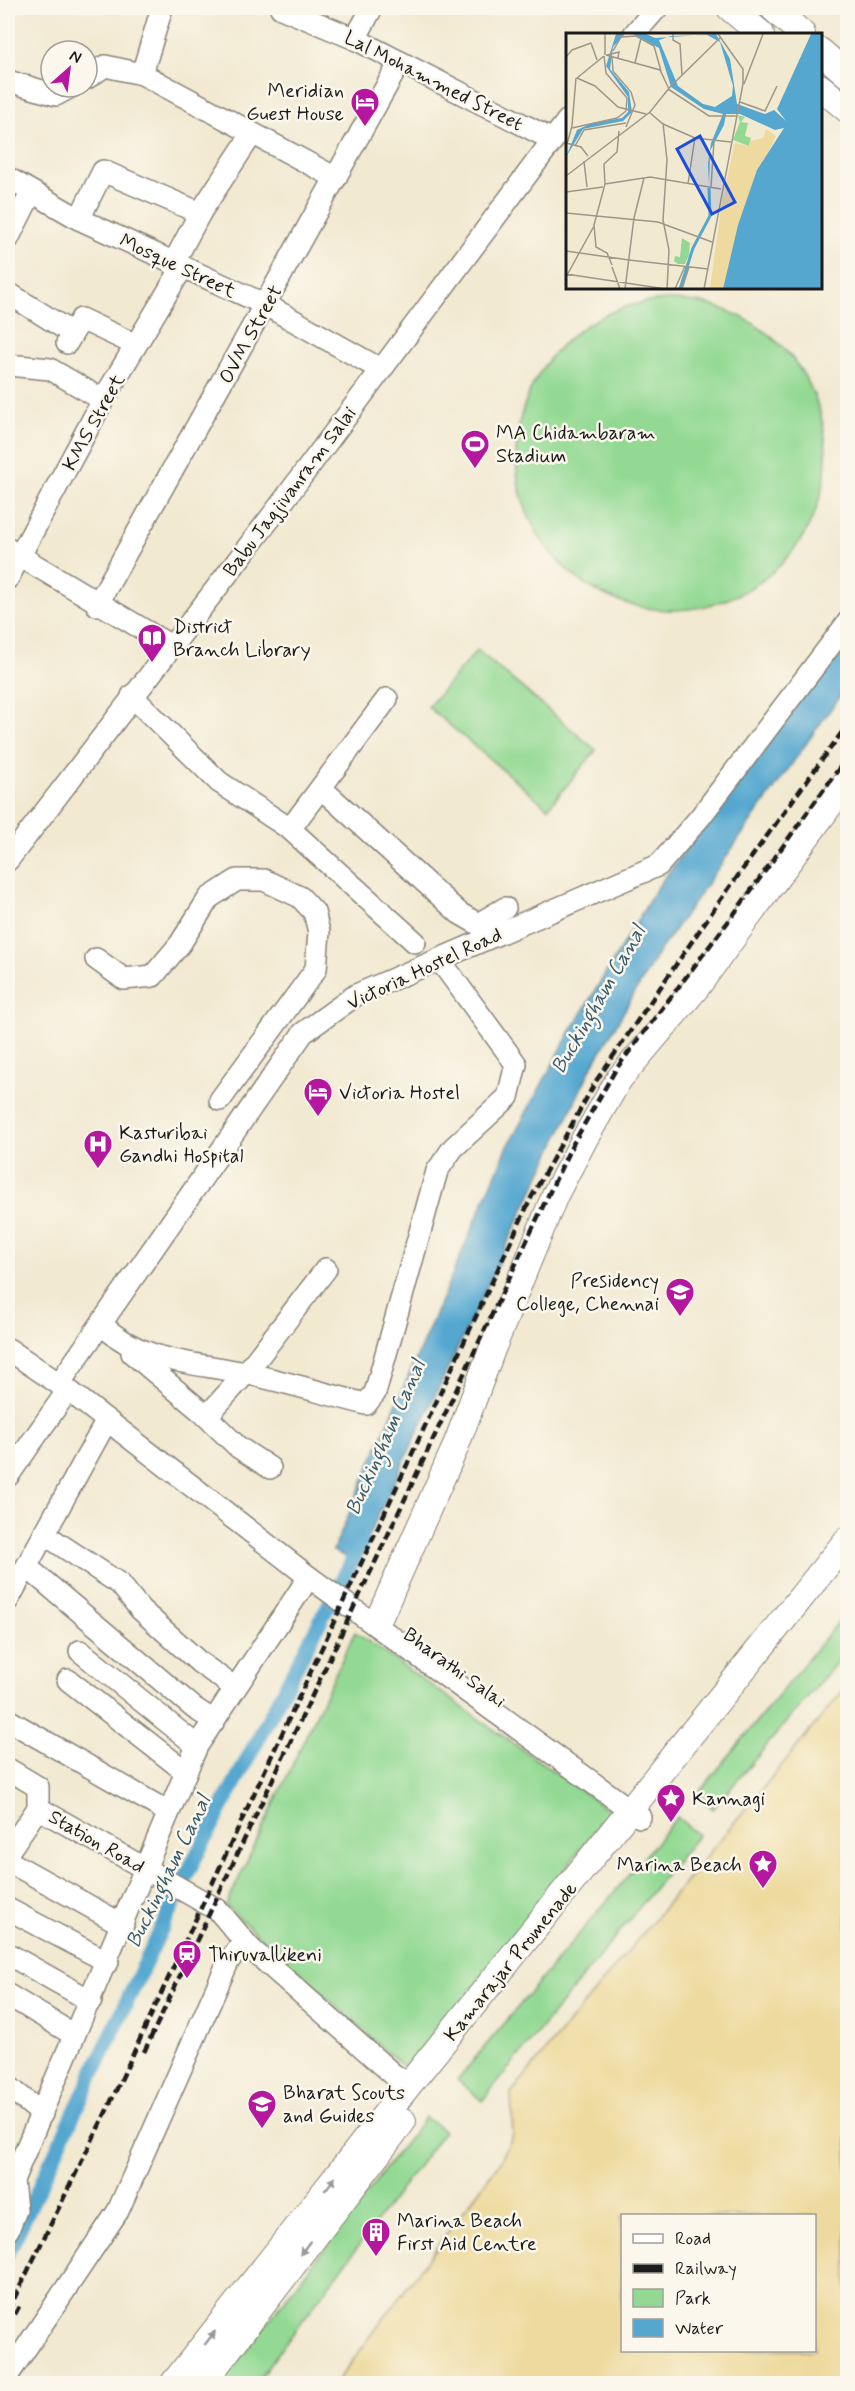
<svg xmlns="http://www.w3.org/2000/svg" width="855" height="2391" font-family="Mynerve,sans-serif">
<rect width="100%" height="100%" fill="#fbf7ec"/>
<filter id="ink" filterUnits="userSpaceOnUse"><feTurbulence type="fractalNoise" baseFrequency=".0167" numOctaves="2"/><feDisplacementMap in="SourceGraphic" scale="12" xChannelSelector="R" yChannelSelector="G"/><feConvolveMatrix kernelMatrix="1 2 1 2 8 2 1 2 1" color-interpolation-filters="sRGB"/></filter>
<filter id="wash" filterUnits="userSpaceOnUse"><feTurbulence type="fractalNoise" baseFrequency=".008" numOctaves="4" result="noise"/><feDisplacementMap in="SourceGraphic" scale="24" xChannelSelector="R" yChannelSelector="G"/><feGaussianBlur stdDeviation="1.35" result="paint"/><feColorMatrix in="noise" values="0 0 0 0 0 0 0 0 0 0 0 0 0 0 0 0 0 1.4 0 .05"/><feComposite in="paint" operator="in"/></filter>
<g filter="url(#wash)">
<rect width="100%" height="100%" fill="#f2e9d1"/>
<g fill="#93d993" stroke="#587a58" stroke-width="1.5">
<circle cx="671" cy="455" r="155"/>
<path d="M 477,650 L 596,750 L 548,808 L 428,707 Z"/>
<path d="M 847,1611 L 847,1650 L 713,1809 L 697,1795 Z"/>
<path d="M 355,1632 L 610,1811 L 409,2072 L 226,1906 Z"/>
<path d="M 677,1817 L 698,1835 L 482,2101 L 457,2080 Z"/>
<path d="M 425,2117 L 444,2131 L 256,2383 L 221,2383 Z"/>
</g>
<path fill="#eeda9e" stroke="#857b5d" stroke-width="1.5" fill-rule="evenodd" d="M 847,1686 L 847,2383 L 336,2383 L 500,2162 L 513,2135 L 511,2093 ZM 622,2216 L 814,2216 L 814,2350 L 622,2350 Z"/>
<path fill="#55a7d0" stroke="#386276" stroke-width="1.5" d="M 847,641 L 847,686 L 658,953 L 591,1068 L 356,1562 L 333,1551 L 506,1150 L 569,1034 L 655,891 L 805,686 L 825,673 Z"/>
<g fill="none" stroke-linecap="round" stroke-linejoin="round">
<path stroke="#55a7d0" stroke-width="15" d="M 8,2253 L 193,1862 L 362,1542"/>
</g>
</g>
<g filter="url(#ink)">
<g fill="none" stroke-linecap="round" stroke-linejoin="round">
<g stroke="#878276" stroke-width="24">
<g id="minor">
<path d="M 281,8 L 355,39 L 553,140"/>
<path d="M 634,34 L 657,8"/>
<path d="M 355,39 L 372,8"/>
<path d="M 142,74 L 162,8"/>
<path d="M 87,78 L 105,66 L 142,74 L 336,178"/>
<path d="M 8,81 L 56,95 L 71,87"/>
<path d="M 8,178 L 79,219 L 266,305 L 380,369"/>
<path d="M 79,219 L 103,171 L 200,213"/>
<path d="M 8,239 L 31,193"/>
<path d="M 173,264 L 200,213 L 252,134"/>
<path d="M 8,293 L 72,333"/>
<path d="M 67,343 L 81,319 L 136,345"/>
<path d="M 8,365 L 50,369 L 103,400"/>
<path d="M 8,549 L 171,646"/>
<path d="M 8,578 L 103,400 L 182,268"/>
<path d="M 97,605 L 400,62"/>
<path d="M 132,696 L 219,782 L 290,829 L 387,699"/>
<path d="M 322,789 L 459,913 L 478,924 L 505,908"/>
<path d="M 290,829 L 415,942"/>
<path d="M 8,860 L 278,508 L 567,121"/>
<path d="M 96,959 L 124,979 L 153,976 L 180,944 L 209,898 L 237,880 L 264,880 L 300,897 L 314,912 L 319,932 L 316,969 L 220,1100"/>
<path d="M 101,1324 C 142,1363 193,1362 245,1373 C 286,1382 326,1394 366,1404 L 375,1393 L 437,1171 L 453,1148 L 508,1097 L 516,1064 L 439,959"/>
<path d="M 8,1349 L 68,1390 L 309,1577 L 640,1817"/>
<path d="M 132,1353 L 202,1412 L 238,1447 L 270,1468"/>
<path d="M 59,1384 L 303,1033 L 356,995 L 659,865 L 701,816 L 848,622"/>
<path d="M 207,1416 L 246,1373 L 326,1269"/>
<path d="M 8,1476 L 68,1390"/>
<path d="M 44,1534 L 120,1584 L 140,1609 L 200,1663 L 234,1687"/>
<path d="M 27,1567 L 194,1708 L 214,1721"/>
<path d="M 8,1600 L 107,1420"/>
<path d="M 80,1651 L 197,1746"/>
<path d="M 68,1680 L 186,1772"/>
<path d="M 8,1720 L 168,1812"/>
<path d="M 8,1769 L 38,1787 L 38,1808 L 218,1910 L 250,1948 L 394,2075 L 410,2084"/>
<path d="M 8,1852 L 38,1808"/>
<path d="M 8,1861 L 123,1925"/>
<path d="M 8,1909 L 108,1962"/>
<path d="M 8,1954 L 91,2001"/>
<path d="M 8,1995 L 74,2035"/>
<path d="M 8,2086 L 42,2114"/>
<path d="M 8,2230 L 16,2210 L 13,2180 L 197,1746 L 309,1577"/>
<path d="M 8,2375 L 118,2211 L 228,1962 L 236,1951 L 250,1948"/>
</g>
</g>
<g stroke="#878276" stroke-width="28">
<g id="major">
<path d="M 730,8 L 761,34"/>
<path d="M 773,8 L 802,34"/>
<path d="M 820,51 L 848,75"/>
<path d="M 820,87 L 848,110"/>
<path d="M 381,1614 L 455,1448 L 493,1347 L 555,1195 L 585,1138 L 619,1079 L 696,988 L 848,780"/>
<path d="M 173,2384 L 403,2092 L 848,1539"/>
<path d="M 202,2384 L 403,2121"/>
</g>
</g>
<use href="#minor" stroke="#fff" stroke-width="21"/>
<use href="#major" stroke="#fff" stroke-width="26"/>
<g stroke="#1c1c1c" stroke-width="4.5" stroke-dasharray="9 4.5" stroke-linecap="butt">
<path d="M 144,2052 L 570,1149 L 616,1069 L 734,914 L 848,756"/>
<path d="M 8,2311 L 107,2110 L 531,1198 L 596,1081 L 719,902 L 848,724"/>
<path d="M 8,2326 L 20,2305"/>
</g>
</g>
<defs><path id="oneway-solid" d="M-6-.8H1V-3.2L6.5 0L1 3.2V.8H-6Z" transform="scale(1.5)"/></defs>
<g fill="#999">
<use href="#oneway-solid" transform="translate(330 2184) rotate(-52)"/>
<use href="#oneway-solid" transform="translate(305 2248) rotate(127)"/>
<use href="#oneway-solid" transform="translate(210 2338) rotate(-52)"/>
</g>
</g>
<defs>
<g id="hotel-pin" transform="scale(1.5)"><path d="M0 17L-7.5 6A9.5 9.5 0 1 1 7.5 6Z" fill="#b5179e" stroke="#fbf7ec"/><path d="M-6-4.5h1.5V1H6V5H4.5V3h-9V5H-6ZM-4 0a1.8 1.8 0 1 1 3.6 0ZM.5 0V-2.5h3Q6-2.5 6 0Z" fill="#fff"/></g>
<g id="stadium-pin" transform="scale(1.5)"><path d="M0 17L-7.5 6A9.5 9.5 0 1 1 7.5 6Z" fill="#b5179e" stroke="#fbf7ec"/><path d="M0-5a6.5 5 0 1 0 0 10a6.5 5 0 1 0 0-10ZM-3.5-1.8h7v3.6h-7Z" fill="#fff"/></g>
<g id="library-pin" transform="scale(1.5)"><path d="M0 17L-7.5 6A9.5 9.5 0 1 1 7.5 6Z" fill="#b5179e" stroke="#fbf7ec"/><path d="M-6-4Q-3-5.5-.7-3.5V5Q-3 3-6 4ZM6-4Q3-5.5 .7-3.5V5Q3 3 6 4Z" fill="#fff"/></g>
<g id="hospital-pin" transform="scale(1.5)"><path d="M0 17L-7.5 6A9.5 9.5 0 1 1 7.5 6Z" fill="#b5179e" stroke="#fbf7ec"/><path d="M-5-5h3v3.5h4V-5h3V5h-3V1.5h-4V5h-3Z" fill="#fff"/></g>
<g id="university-pin" transform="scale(1.5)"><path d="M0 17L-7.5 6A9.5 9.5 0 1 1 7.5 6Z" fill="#b5179e" stroke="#fbf7ec"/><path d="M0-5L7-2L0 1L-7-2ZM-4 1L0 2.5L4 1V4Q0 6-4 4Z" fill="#fff"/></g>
<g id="sight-pin" transform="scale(1.5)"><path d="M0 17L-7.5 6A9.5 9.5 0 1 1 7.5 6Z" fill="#b5179e" stroke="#fbf7ec"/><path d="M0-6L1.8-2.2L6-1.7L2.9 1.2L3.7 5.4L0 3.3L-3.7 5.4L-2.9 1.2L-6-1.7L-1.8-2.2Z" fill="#fff"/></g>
<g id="station-pin" transform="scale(1.5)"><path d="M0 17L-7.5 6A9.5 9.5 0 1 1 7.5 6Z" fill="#b5179e" stroke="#fbf7ec"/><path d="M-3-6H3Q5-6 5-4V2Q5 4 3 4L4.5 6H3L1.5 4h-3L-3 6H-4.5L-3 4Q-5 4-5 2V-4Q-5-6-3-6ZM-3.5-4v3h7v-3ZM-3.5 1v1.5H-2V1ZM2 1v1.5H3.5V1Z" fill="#fff"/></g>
<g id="school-pin" transform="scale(1.5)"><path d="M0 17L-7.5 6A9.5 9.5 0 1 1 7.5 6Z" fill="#b5179e" stroke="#fbf7ec"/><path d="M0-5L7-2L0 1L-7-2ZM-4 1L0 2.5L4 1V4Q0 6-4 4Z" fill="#fff"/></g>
<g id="building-pin" transform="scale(1.5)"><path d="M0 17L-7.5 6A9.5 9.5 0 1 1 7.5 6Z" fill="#b5179e" stroke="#fbf7ec"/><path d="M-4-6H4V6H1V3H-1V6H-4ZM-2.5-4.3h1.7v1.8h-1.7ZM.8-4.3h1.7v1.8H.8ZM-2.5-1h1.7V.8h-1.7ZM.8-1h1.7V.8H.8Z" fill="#fff"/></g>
</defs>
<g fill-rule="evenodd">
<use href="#hotel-pin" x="365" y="102"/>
<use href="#stadium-pin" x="475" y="444"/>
<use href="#library-pin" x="152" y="638"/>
<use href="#hotel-pin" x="318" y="1092"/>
<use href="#hospital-pin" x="98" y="1144"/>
<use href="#university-pin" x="680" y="1292"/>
<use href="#sight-pin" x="671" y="1798"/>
<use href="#sight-pin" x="763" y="1864"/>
<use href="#station-pin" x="187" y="1954"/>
<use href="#school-pin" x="262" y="2104"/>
<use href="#building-pin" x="376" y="2232"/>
</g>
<g text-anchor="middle" stroke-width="5" stroke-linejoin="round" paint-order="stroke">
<g font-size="20" fill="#1c1c1c" stroke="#fbf7ec">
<text transform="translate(434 80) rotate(27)" y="7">Lal Mohammed Street</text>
<text transform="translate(178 265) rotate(25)" y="7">Mosque Street</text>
<text transform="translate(250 334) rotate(-61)" y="7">OVM Street</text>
<text transform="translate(93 422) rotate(-61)" y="7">KMS Street</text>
<text transform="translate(289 491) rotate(-53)" y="7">Babu Jagjivanram Salai</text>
<text transform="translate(424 968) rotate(-25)" y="7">Victoria Hostel Road</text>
<text transform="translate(455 1667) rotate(36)" y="7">Bharathi Salai</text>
<text transform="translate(97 1841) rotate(30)" y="7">Station Road</text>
<text transform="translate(510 1961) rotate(-51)" y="7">Kamarajar Promenade</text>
</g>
<g font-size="20" fill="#1c1c1c" stroke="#fbf7ec" text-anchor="start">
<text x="344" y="97" text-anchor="end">Meridian<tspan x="344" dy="23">Guest House</tspan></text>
<text x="496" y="439">MA Chidambaram<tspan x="496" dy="23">Stadium</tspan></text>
<text x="173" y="633">District<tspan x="173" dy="23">Branch Library</tspan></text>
<text x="339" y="1099">Victoria Hostel</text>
<text x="119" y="1139">Kasturibai<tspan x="119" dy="23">Gandhi Hospital</tspan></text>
<text x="659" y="1287" text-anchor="end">Presidency<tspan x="659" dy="23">College, Chennai</tspan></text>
<text x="692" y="1805">Kannagi</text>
<text x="742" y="1871" text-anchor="end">Marina Beach</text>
<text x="208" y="1961">Thiruvallikeni</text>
<text x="283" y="2099">Bharat Scouts<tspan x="283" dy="23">and Guides</tspan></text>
<text x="397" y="2227">Marina Beach<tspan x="397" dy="23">First Aid Centre</tspan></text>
</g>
<g font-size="21" font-style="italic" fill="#365b6d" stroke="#fbf7ec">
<text transform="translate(598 999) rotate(-60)" y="7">Buckingham Canal</text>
<text transform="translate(385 1437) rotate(-66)" y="7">Buckingham Canal</text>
<text transform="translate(168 1871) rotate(-64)" y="7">Buckingham Canal</text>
</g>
</g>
<g transform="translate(566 33)">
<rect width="256" height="256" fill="#f2e9d1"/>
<path d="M 172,82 L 179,84 L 175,89 L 182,90 L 179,103 L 185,105 L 183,113 L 167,107 L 174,89 ZM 116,205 L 124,210 L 123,222 L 119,231 L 112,231 L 108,228 L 109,223 L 114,224 Z" fill="#93d993"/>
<path d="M 200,96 L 210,103 L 184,158 L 157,256 L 144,256 L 156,168 L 169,110 L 183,113 L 184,108 L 197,105 Z" fill="#eeda9e"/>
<path d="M 50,1 L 59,1 L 47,14 L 44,36 L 63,59 L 66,79 L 57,88 L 17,96 L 0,124 L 11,97 L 26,90 L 56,85 L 62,79 L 62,64 L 40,33 ZM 67,1 L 80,1 L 89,5 L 150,1 L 164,26 L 171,71 L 199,81 L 208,77 L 220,88 L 211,76 L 245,1 L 256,1 L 256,256 L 157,256 L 172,192 L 191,137 L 218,95 L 209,97 L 174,81 L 160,81 L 158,92 L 144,118 L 143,153 L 142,131 L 145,110 L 157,81 L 138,76 L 105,54 L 93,15 ZM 141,2 L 154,9 L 167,53 L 166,63 L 149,74 L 137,71 L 112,53 L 93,7 L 105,3 Z" fill="#55a7d0" fill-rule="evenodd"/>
<path fill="none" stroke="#55a7d0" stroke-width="3" d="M 114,256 L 127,215 L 144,183 L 143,155"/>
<path fill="none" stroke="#9c9789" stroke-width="1.5" d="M 39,1 L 39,22M 107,1 L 107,7 L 114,11 L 116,42M 25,10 L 31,27M 47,18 L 55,4 L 70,3 L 88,13 L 95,38M 40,22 L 94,37 L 103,56M 41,22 L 53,19 L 52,25M 38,23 L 40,40 L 61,65 L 60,78M 38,23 L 11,45 L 29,53 L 52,74 L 80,81M 0,24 L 6,17 L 25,10M 46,24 L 47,38 L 65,59 L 69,72 L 60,94M 69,30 L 75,5M 178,51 L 197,1M 102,56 L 143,83 L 171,83M 174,69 L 199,78 L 211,53M 83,79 L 97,91 L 129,105 L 165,109M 97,90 L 101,127 L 97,187 L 103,217 L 101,256M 6,93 L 10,45M 6,95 L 51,85 L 60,78M 0,110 L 15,114 L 22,123M 1,111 L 6,93M 9,113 L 18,97 L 60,90M 18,128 L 21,154M 0,143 L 84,79 L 104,54 L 155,4M 39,151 L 84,144 L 155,156M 122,151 L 129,104M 145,154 L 148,108M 0,159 L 37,154M 0,180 L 92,189 L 146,209M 0,218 L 63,227M 63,227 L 142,236M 46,232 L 41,220 L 30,214 L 28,192 L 39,151 L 38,131 L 51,119 L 53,98M 46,234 L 54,256M 0,241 L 100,256M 0,244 L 28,193M 59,256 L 68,185 L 78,145M 109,256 L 119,233M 116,256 L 123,234M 138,256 L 177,51 L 177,36 L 152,1"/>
<path fill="#1d4ed8" fill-opacity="0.15" stroke="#1d4ed8" stroke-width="3" d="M 134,103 L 169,169 L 146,181 L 111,116 Z"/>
<rect width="256" height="256" fill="none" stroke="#1c1c1c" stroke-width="3"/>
</g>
<rect width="855" height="2391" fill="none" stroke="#fbf7ec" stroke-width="30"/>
<rect x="621" y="2214" width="195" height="138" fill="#fbf7ec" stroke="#a29f99" stroke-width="1.5"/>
<rect x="633" y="2234" width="30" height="9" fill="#ffffff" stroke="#a29f99" stroke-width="1.5"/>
<text x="675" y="2244" font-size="18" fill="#1c1c1c">Road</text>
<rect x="633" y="2264" width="30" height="9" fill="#1c1c1c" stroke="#a29f99" stroke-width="1.5"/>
<text x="675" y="2274" font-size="18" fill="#1c1c1c">Railway</text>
<rect x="633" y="2289" width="30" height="18" fill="#93d993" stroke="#a29f99" stroke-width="1.5"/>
<text x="675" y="2304" font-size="18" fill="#1c1c1c">Park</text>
<rect x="633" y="2319" width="30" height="18" fill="#55a7d0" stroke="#a29f99" stroke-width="1.5"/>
<text x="675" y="2334" font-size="18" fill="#1c1c1c">Water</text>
<g transform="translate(69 69) rotate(28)"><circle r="28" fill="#fbf7ec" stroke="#a29f99" stroke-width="1.5"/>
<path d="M0-4.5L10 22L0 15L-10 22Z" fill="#b5179e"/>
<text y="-9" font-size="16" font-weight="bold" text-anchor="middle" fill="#1c1c1c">N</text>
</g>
</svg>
